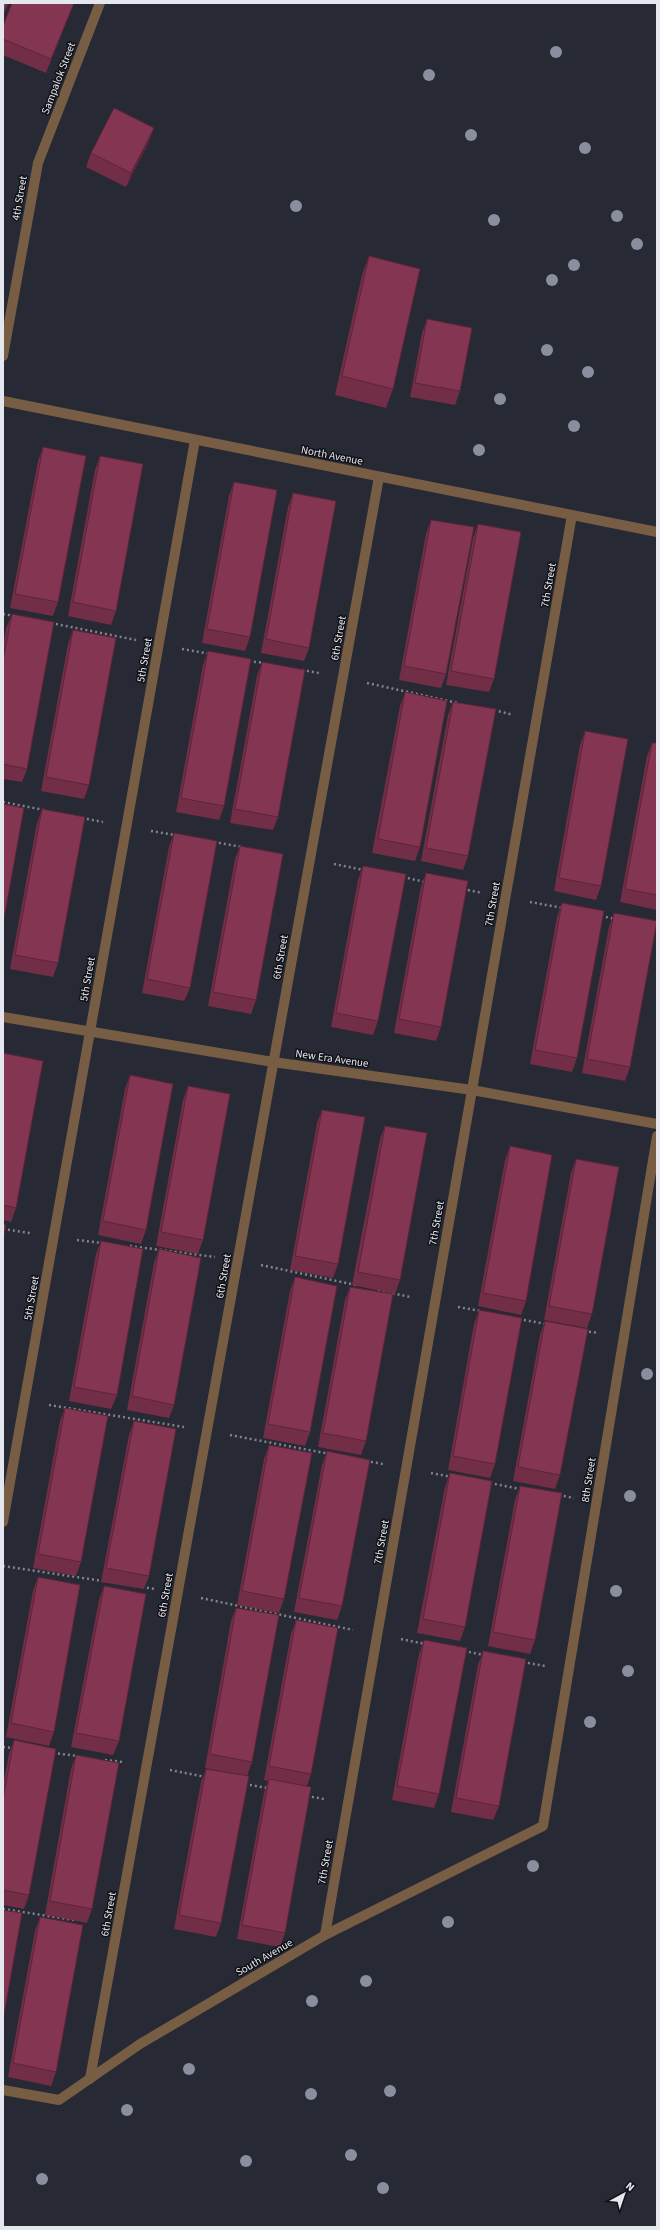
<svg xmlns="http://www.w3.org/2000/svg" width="660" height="2230" font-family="'Source Sans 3',sans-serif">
<rect width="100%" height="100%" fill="#272934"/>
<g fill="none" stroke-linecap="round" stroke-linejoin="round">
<g stroke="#82848d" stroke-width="2.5" stroke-dasharray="2 3" stroke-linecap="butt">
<path d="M 3,614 L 14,616"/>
<path d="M 51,623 L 136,640"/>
<path d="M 182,649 L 211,654"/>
<path d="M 249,661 L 264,663"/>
<path d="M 302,670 L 319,673"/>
<path d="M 367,683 L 458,703"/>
<path d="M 494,710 L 513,715"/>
<path d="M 3,802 L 44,810"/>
<path d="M 82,818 L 103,822"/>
<path d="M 151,831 L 175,835"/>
<path d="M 214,842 L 242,847"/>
<path d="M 334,864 L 364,870"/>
<path d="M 403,877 L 425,882"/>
<path d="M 463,889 L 482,893"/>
<path d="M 530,902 L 563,908"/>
<path d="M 601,916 L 616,919"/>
<path d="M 3,1229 L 30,1233"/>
<path d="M 77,1240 L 102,1243"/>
<path d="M 130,1246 L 215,1257"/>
<path d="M 261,1265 L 356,1285"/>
<path d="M 378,1290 L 410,1297"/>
<path d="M 458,1307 L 481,1311"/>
<path d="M 519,1319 L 546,1324"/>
<path d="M 584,1331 L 599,1333"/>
<path d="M 49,1405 L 184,1427"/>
<path d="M 230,1435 L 330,1454"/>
<path d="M 366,1461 L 383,1464"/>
<path d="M 431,1473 L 452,1477"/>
<path d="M 490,1483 L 520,1489"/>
<path d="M 559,1495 L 574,1498"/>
<path d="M 3,1566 L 103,1581"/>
<path d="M 142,1587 L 155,1589"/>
<path d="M 201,1598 L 353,1630"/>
<path d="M 401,1639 L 425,1644"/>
<path d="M 464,1651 L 484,1655"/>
<path d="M 523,1662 L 545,1666"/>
<path d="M 3,1747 L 14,1748"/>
<path d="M 53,1753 L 78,1756"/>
<path d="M 105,1760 L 123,1762"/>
<path d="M 170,1770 L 206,1777"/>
<path d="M 245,1784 L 267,1788"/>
<path d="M 307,1796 L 324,1799"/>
<path d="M 3,1909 L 74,1920"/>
</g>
<g stroke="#765d43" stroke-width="10">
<path d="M 3,356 L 38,163 L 100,3"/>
<path d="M 3,401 L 657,532"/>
<path d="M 3,1522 L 195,440"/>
<path d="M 325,1935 L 572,515"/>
<path d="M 90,2079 L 379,477"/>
<path d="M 3,2090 L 59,2100 L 140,2044 L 325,1935 L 543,1826 L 657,1136"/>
</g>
<path stroke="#765d43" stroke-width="10" d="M 3,1017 L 273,1062 L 472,1090 L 657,1124"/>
</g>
<g fill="#8a8e9e">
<circle cx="556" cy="52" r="6"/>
<circle cx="429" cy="75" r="6"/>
<circle cx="471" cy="135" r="6"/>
<circle cx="585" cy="148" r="6"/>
<circle cx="296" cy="206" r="6"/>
<circle cx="617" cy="216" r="6"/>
<circle cx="494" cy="220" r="6"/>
<circle cx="637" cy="244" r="6"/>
<circle cx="574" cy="265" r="6"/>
<circle cx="552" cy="280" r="6"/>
<circle cx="547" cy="350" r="6"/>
<circle cx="588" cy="372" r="6"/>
<circle cx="500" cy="399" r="6"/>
<circle cx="574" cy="426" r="6"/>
<circle cx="479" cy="450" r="6"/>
<circle cx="647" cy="1374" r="6"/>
<circle cx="630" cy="1496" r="6"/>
<circle cx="616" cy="1591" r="6"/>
<circle cx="628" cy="1671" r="6"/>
<circle cx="590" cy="1722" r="6"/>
<circle cx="533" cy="1866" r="6"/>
<circle cx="448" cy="1922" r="6"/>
<circle cx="366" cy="1981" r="6"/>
<circle cx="312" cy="2001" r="6"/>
<circle cx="189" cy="2069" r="6"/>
<circle cx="390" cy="2091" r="6"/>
<circle cx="311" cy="2094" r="6"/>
<circle cx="127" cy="2110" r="6"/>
<circle cx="351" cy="2155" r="6"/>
<circle cx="246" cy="2161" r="6"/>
<circle cx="42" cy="2179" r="6"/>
<circle cx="383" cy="2188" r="6"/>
</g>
<g fill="#722e47">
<path d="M 12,3 L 74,3 L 46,73 L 3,55 L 3,26 Z"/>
<path d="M 149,142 L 126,187 L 86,167 L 91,153 Z"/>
<path d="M 369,256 L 393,389 L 386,408 L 335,395 L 362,275 Z"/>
<path d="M 427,319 L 460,391 L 455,405 L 410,397 L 422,333 Z"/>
<path d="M 43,447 L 58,602 L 53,616 L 10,608 L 38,461 Z"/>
<path d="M 100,456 L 116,611 L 111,625 L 68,616 L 95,470 Z"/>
<path d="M 234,482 L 250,637 L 245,651 L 202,643 L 229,496 Z"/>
<path d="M 293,493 L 309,648 L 304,661 L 261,653 L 288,507 Z"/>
<path d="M 431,520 L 446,674 L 441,688 L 399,680 L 426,534 Z"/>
<path d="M 478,524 L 494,679 L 489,692 L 446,685 L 473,538 Z"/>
<path d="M 12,614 L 27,769 L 22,782 L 3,779 L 3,647 L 6,628 Z"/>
<path d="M 73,630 L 89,785 L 84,799 L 41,791 L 68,644 Z"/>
<path d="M 208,651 L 224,806 L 219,820 L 176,812 L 203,665 Z"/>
<path d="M 262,662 L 278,817 L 273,830 L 230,823 L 257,676 Z"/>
<path d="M 405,692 L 420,847 L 415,861 L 372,853 L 400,706 Z"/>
<path d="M 453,702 L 468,856 L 463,870 L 421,861 L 448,715 Z"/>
<path d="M 585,731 L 601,886 L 596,900 L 554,891 L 580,745 Z"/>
<path d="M 652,743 L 657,743 L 657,910 L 620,902 L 647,756 Z"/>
<path d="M 42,809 L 58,963 L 53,977 L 10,969 L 37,823 Z"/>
<path d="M 174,833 L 190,988 L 184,1001 L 142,993 L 169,847 Z"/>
<path d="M 240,846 L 256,1000 L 251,1014 L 208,1006 L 235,859 Z"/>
<path d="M 363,866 L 378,1021 L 373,1035 L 331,1027 L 358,880 Z"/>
<path d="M 426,873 L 441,1027 L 436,1041 L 394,1033 L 421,887 Z"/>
<path d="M 562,903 L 577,1058 L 572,1072 L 530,1064 L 557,917 Z"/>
<path d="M 614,913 L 630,1067 L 625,1081 L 582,1073 L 609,927 Z"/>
<path d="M 3,1053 L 16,1208 L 11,1222 L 3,1220 Z"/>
<path d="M 130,1075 L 146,1230 L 141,1244 L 98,1235 L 125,1089 Z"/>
<path d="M 188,1086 L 203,1240 L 198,1254 L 156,1246 L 183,1100 Z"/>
<path d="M 322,1110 L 338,1264 L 333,1278 L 290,1270 L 317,1123 Z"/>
<path d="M 385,1126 L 400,1280 L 395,1294 L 352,1285 L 380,1139 Z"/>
<path d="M 510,1146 L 526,1301 L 521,1315 L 478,1306 L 505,1160 Z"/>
<path d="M 576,1159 L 592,1314 L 587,1328 L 544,1320 L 571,1173 Z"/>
<path d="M 101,1241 L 117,1395 L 111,1409 L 69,1401 L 96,1254 Z"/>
<path d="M 159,1249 L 174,1405 L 169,1418 L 127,1410 L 154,1263 Z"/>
<path d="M 295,1277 L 310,1432 L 305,1446 L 263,1438 L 290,1291 Z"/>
<path d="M 350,1287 L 366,1441 L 361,1455 L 318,1447 L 345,1300 Z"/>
<path d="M 479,1310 L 495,1464 L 490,1478 L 448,1470 L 474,1324 Z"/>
<path d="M 545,1321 L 560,1475 L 555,1489 L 513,1481 L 540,1335 Z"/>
<path d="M 65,1408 L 81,1562 L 76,1576 L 33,1568 L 60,1421 Z"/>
<path d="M 134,1421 L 149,1576 L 144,1589 L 101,1582 L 129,1435 Z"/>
<path d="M 269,1445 L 284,1599 L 279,1613 L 237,1605 L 264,1459 Z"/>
<path d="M 327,1451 L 342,1606 L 337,1620 L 294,1612 L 322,1465 Z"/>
<path d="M 450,1473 L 465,1627 L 460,1641 L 417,1633 L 445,1487 Z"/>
<path d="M 520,1486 L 535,1640 L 530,1654 L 488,1646 L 515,1500 Z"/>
<path d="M 38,1577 L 54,1732 L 49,1746 L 6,1737 L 33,1591 Z"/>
<path d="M 104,1586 L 119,1741 L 113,1755 L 71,1747 L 99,1600 Z"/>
<path d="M 236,1608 L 252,1762 L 247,1776 L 205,1768 L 231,1621 Z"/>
<path d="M 296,1620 L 311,1774 L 307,1786 L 285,1933 L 280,1947 L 237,1939 L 264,1793 L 268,1781 L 264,1780 L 291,1634 Z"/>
<path d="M 424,1640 L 439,1794 L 434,1808 L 392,1800 L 419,1654 Z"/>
<path d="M 483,1651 L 499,1806 L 493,1820 L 451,1812 L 478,1665 Z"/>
<path d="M 14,1740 L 29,1895 L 24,1909 L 3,1905 L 3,1785 L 9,1754 Z"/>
<path d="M 76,1755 L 92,1909 L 87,1923 L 45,1915 L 71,1769 Z"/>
<path d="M 206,1769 L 221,1923 L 216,1937 L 174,1929 L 201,1782 Z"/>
<path d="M 40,1917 L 56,2072 L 51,2086 L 8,2077 L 35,1931 Z"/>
</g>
<g fill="#5c2539">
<path d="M 8,3 L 9,3 L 3,17 L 3,15 Z"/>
<path d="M 154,128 L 149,142 L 126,187 L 131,173 Z"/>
</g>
<g fill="#843552" stroke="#5c2539">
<path d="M 3,3 L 8,3 L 3,15 Z"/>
<path d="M 12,3 L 74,3 L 51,59 L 3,39 L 3,26 Z"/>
<path d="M 114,108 L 154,128 L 131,173 L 91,153 Z"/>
<path d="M 369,256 L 420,269 L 393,389 L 342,376 Z"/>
<path d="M 427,319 L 472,328 L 460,391 L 415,383 Z"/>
<path d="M 43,447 L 86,456 L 58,602 L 15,594 Z"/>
<path d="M 100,456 L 143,464 L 116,611 L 73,602 Z"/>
<path d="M 234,482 L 277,490 L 250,637 L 207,629 Z"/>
<path d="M 293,493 L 336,501 L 309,648 L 266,639 Z"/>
<path d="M 431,520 L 474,527 L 446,674 L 404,666 Z"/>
<path d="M 478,524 L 521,532 L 494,679 L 451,671 Z"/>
<path d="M 12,614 L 54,622 L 27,769 L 3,764 L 3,660 Z"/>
<path d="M 73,630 L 116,638 L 89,785 L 46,777 Z"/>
<path d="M 208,651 L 251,659 L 224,806 L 181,798 Z"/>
<path d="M 262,662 L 305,670 L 278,817 L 235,809 Z"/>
<path d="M 405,692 L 447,701 L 420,847 L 378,839 Z"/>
<path d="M 453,702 L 496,709 L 468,856 L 426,848 Z"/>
<path d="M 585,731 L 628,739 L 601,886 L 559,878 Z"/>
<path d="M 652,743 L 657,743 L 657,895 L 625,889 Z"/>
<path d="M 3,804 L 24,808 L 3,924 Z"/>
<path d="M 42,809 L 85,817 L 58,963 L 15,955 Z"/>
<path d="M 174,833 L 217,841 L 190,988 L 147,979 Z"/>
<path d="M 240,846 L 283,854 L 256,1000 L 213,992 Z"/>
<path d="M 363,866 L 406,874 L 378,1021 L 336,1013 Z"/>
<path d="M 426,873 L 468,881 L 441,1027 L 399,1019 Z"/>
<path d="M 562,903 L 604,911 L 577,1058 L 535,1050 Z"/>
<path d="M 614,913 L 657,921 L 630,1067 L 587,1059 Z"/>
<path d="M 3,1053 L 43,1061 L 16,1208 L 3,1205 Z"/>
<path d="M 130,1075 L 173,1084 L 146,1230 L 103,1221 Z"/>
<path d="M 188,1086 L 230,1094 L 203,1240 L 161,1232 Z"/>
<path d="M 322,1110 L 365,1117 L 338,1264 L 295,1256 Z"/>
<path d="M 385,1126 L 427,1133 L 400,1280 L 358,1272 Z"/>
<path d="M 510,1146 L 552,1155 L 526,1301 L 483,1293 Z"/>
<path d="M 576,1159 L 619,1167 L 592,1314 L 549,1306 Z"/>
<path d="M 3,1224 L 6,1225 L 3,1240 Z"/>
<path d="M 101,1241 L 143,1249 L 117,1395 L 74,1387 Z"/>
<path d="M 159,1249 L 201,1258 L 174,1405 L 132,1396 Z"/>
<path d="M 295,1277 L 337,1286 L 310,1432 L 268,1424 Z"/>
<path d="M 350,1287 L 393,1294 L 366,1441 L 323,1433 Z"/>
<path d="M 479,1310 L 522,1318 L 495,1464 L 453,1456 Z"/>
<path d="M 545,1321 L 588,1329 L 560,1475 L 518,1467 Z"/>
<path d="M 65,1408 L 108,1416 L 81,1562 L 38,1554 Z"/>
<path d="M 134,1421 L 176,1429 L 149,1576 L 106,1568 Z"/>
<path d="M 269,1445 L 312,1453 L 284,1599 L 242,1591 Z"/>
<path d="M 327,1451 L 370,1460 L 342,1606 L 299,1598 Z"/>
<path d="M 450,1473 L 492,1481 L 465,1627 L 423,1619 Z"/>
<path d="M 520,1486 L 562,1493 L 535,1640 L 493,1632 Z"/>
<path d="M 38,1577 L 80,1585 L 54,1732 L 11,1723 Z"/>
<path d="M 104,1586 L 146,1594 L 119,1741 L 76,1733 Z"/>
<path d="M 236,1608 L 279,1615 L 252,1762 L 210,1754 Z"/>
<path d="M 296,1620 L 338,1628 L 311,1774 L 269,1766 Z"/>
<path d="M 424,1640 L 467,1648 L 439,1794 L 397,1786 Z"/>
<path d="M 483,1651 L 526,1659 L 499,1806 L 456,1798 Z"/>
<path d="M 14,1740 L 56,1749 L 29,1895 L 3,1890 L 3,1799 Z"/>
<path d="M 76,1755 L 119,1763 L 92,1909 L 50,1901 Z"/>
<path d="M 206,1769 L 249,1776 L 221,1923 L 179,1915 Z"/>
<path d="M 269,1779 L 311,1787 L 285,1933 L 242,1925 Z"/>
<path d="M 3,1910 L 22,1913 L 3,2020 Z"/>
<path d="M 40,1917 L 83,1925 L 56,2072 L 13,2063 Z"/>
</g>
<g text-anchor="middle" stroke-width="3" stroke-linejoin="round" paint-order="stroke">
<g font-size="11" fill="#e5e7ee" stroke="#111217">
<text transform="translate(58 78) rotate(-69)" y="4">Sampalok Street</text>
<text transform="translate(19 198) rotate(-80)" y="4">4th Street</text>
<text transform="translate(332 455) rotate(11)" y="4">North Avenue</text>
<text transform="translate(548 585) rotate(-80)" y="4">7th Street</text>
<text transform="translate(338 638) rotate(-80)" y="4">6th Street</text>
<text transform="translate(144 660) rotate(-80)" y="4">5th Street</text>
<text transform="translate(492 904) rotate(-80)" y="4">7th Street</text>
<text transform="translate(280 957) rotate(-80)" y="4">6th Street</text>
<text transform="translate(87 979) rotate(-80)" y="4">5th Street</text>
<text transform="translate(332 1058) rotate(8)" y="4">New Era Avenue</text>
<text transform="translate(436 1223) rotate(-80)" y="4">7th Street</text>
<text transform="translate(223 1276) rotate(-80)" y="4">6th Street</text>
<text transform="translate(31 1298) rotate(-80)" y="4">5th Street</text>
<text transform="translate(588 1480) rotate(-81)" y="4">8th Street</text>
<text transform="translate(381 1542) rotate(-80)" y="4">7th Street</text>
<text transform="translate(165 1595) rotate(-80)" y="4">6th Street</text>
<text transform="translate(325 1862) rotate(-80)" y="4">7th Street</text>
<text transform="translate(108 1914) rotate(-80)" y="4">6th Street</text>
<text transform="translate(264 1957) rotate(-30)" y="4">South Avenue</text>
</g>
</g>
<rect width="660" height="2230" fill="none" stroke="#e5e7ee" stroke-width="8"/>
<g transform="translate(624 2194) rotate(40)" stroke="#111217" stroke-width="3" paint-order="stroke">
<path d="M0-3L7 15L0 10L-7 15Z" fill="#e5e7ee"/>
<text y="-6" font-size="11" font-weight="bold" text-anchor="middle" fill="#e5e7ee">N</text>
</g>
</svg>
